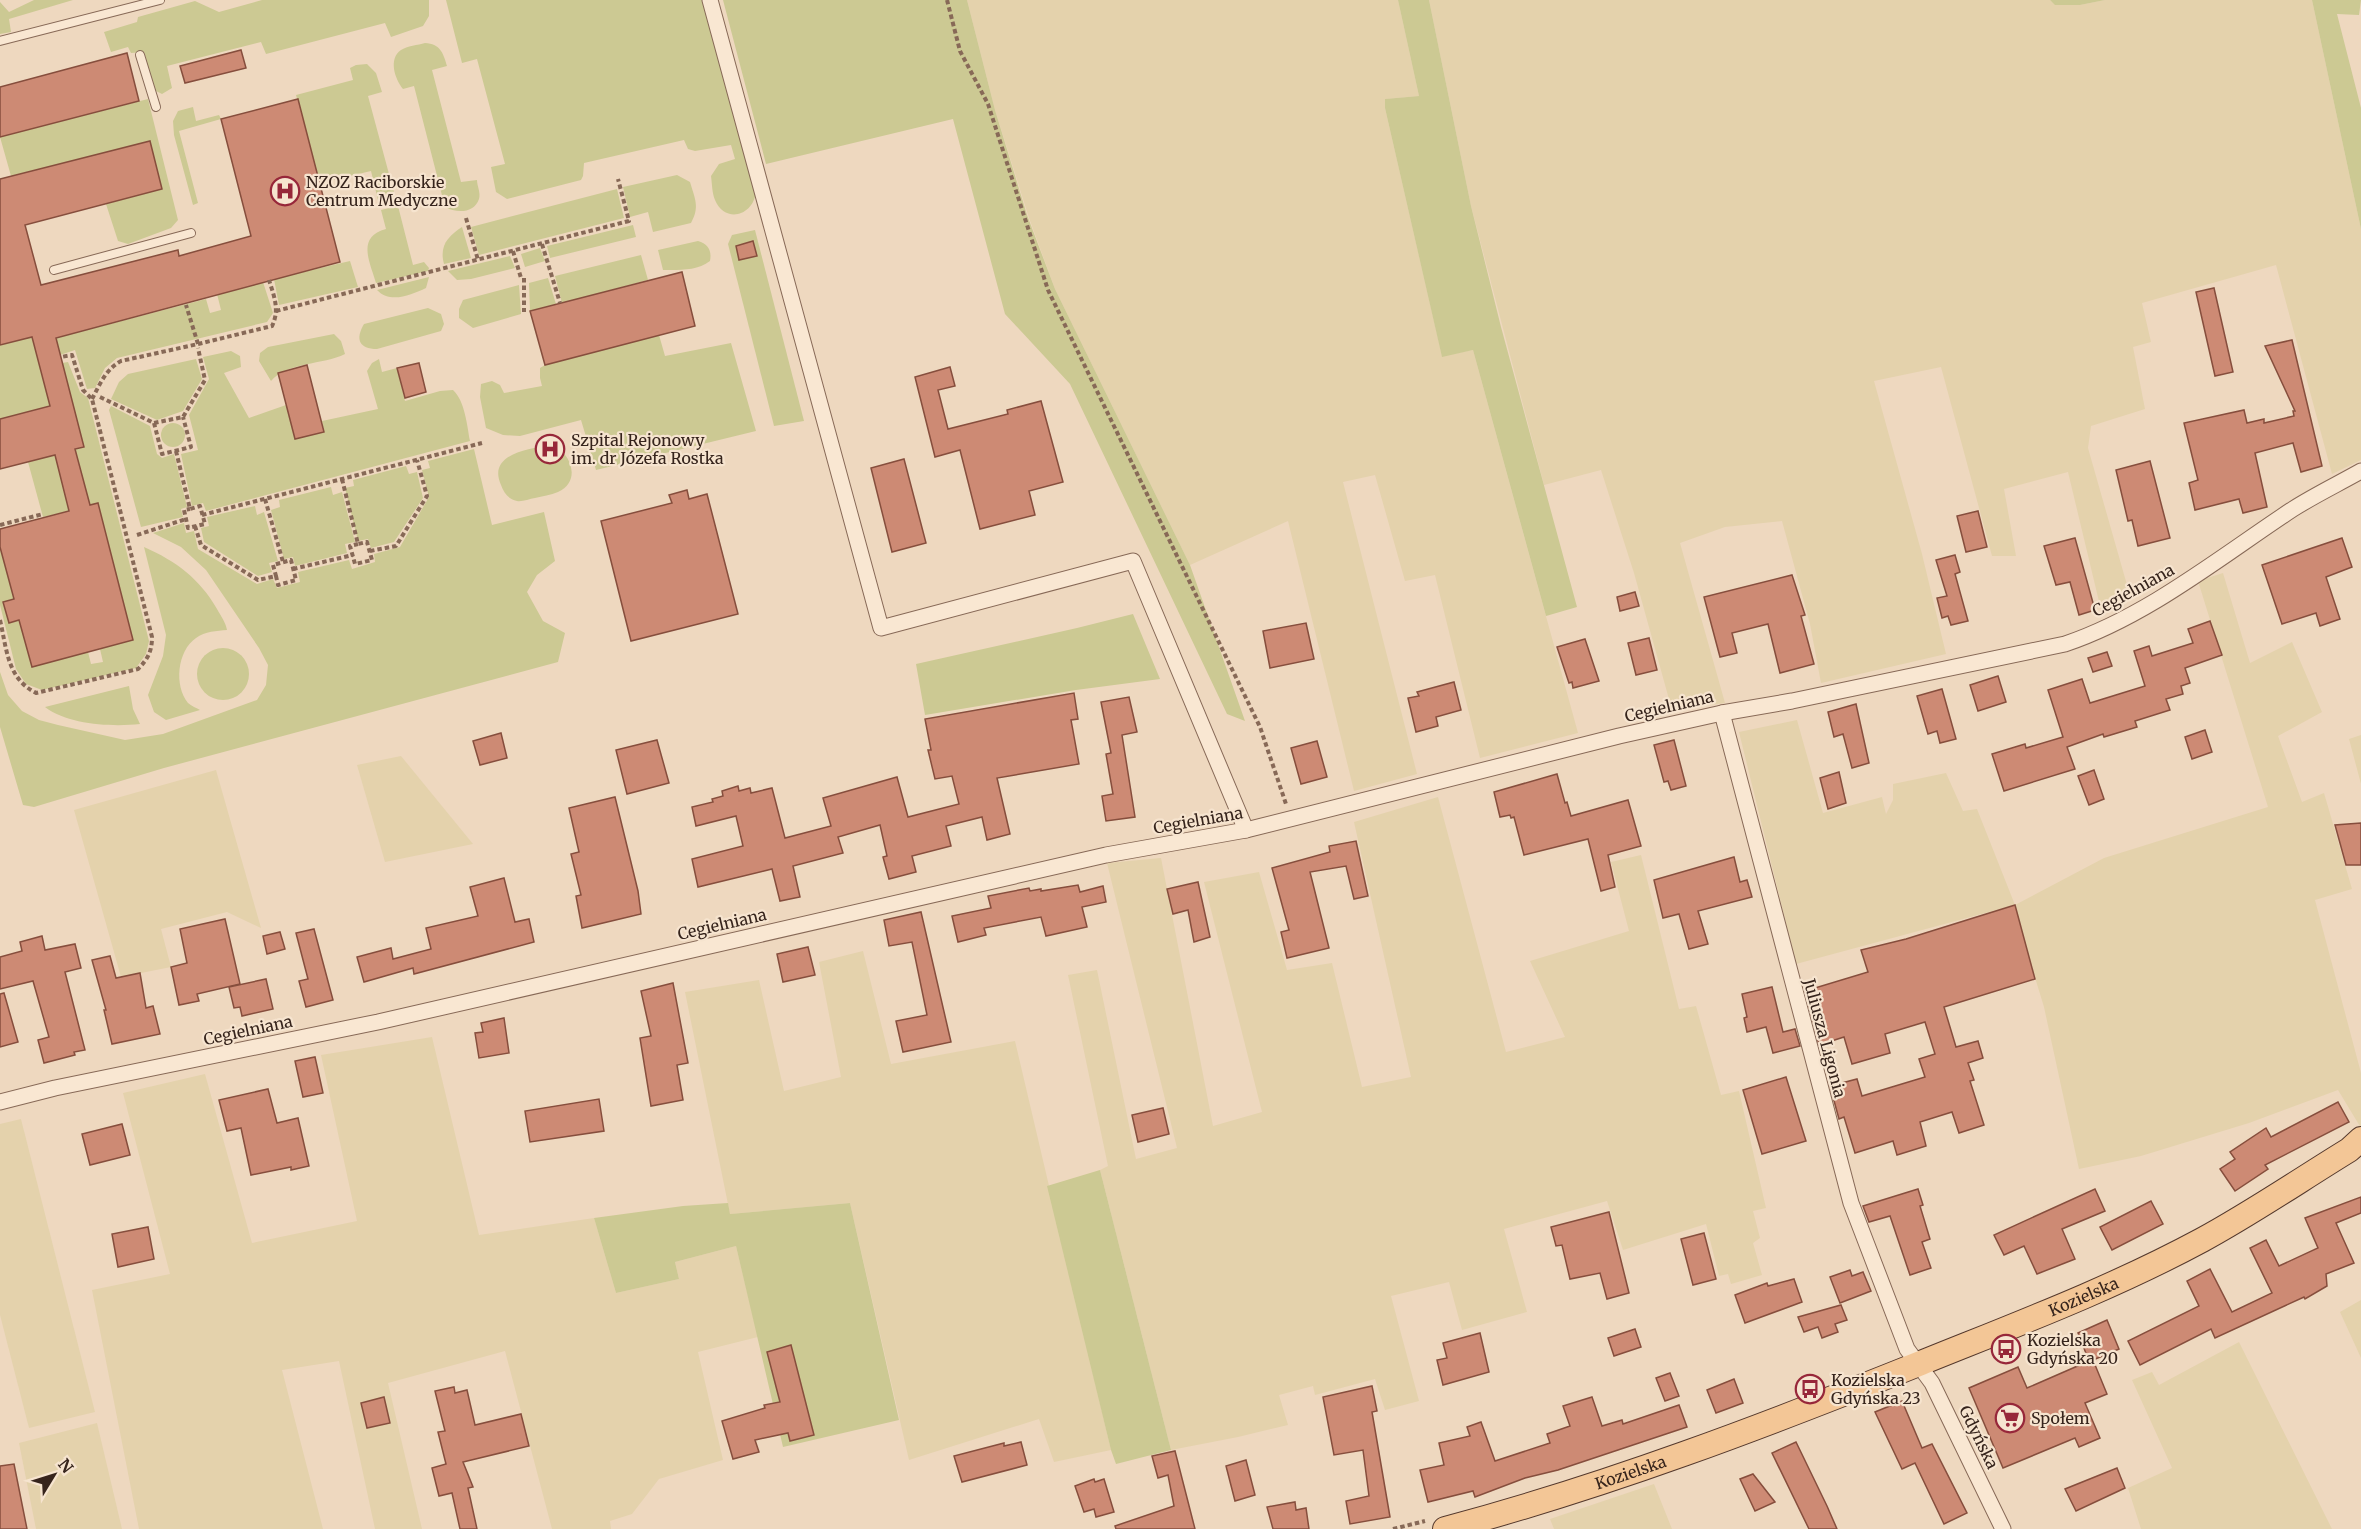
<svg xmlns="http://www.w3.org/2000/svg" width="2361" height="1529" font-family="Merriweather,serif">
<rect width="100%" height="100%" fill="#eed8bf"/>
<g fill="#e4d2ac">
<path d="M 967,0 L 1398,0 L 1419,96 L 1385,99 L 1385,108 L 1442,356 L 1473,350 L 1578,733 L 1480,758 L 1435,575 L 1405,581 L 1375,475 L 1343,482 L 1417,774 L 1354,791 L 1288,521 L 1190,565 L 1055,289 L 1029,218 L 995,110 Z"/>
<path d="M 1429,0 L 2050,0 L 2056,5 L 2080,5 L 2105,0 L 2312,0 L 2361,229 L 2361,460 L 2332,474 L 2276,265 L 2142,303 L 2151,342 L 2133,347 L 2145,409 L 2091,426 L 2088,448 L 2131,599 L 2102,614 L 2068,472 L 2004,489 L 2016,556 L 1992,556 L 1941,367 L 1874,381 L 1922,554 L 1946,654 L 1821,683 L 1810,624 L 1782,521 L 1725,527 L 1680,543 L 1725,703 L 1672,710 L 1634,573 L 1601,470 L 1544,485 L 1471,206 Z"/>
<path d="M 2223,573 L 2250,663 L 2292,642 L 2322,712 L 2278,736 L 2302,802 L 2324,793 L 2352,889 L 2315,900 L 2361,1073 L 2361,1128 L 2338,1090 L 2249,1123 L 2141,1156 L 2079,1169 L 2044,1007 L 2026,948 L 2015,905 L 1796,964 L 1739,732 L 1797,720 L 1823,813 L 1882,797 L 1886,814 L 1893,800 L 1893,784 L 1946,773 L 1963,811 L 1977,809 L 2015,905 L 2104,858 L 2268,807 L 2198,581 Z"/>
<path d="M 2361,735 L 2361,784 L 2349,739 Z"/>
<path d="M 401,756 L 473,844 L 385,862 L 357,765 Z"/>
<path d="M 216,770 L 261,928 L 227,912 L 161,929 L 171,967 L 121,977 L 74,810 Z"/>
<path d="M 1438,797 L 1506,1052 L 1565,1037 L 1530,961 L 1629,931 L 1611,862 L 1641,855 L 1679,1009 L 1696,1006 L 1721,1095 L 1739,1091 L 1766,1208 L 1753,1211 L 1760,1238 L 1753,1243 L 1762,1275 L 1731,1284 L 1728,1274 L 1719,1276 L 1706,1224 L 1623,1250 L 1607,1201 L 1504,1229 L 1527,1312 L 1462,1330 L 1449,1282 L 1391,1296 L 1419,1401 L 1385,1410 L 1375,1379 L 1315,1395 L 1313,1386 L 1279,1395 L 1288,1425 L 1238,1437 L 1171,1450 L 1100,1170 L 1108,1166 L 1068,975 L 1097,970 L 1136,1159 L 1177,1148 L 1107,863 L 1161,858 L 1213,1126 L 1262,1112 L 1204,882 L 1259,872 L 1287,970 L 1332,963 L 1362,1087 L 1411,1077 L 1354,822 Z"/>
<path d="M 863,951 L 891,1064 L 1015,1041 L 1111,1450 L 1054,1462 L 1039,1419 L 909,1460 L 850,1203 L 730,1214 L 685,992 L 759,980 L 784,1091 L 841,1077 L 819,962 Z"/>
<path d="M 432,1037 L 479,1235 L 594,1218 L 616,1293 L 679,1279 L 675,1262 L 736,1246 L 758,1337 L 698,1352 L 723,1460 L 659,1479 L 632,1514 L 610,1521 L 611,1529 L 552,1529 L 505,1351 L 388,1383 L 422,1529 L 375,1529 L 339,1361 L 282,1370 L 323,1529 L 139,1529 L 92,1290 L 170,1274 L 123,1093 L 205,1074 L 252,1243 L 357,1221 L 321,1055 Z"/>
<path d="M 21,1119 L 95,1412 L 29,1428 L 0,1315 L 0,1124 Z"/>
<path d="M 2361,1300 L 2361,1358 L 2340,1312 Z"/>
<path d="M 2239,1342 L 2332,1529 L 2141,1529 L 2128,1488 L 2172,1468 L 2132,1380 L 2152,1372 L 2159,1385 Z"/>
<path d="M 97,1423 L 122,1529 L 36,1529 L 19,1443 Z"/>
<path d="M 1654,1484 L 1672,1529 L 1554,1529 L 1550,1519 Z"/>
</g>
<g fill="#ccc993">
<path d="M 34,0 L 73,0 L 9,19 L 11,32 L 0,34 L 0,2 L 9,12 Z"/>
<path d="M 262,0 L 429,0 L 429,16 L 423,26 L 391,37 L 385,23 L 266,54 L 261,42 L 167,66 L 172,88 L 162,94 L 154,90 L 144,52 L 131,53 L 128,47 L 111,52 L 104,32 L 137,22 L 138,17 L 195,1 L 219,12 Z"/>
<path d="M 446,0 L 705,0 L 756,191 C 754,216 725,224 715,200 C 712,193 712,183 711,176 L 719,164 L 735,159 L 731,145 L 695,151 L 688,149 L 684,140 L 584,163 L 583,176 L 581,180 L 507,199 L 496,192 L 491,167 L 505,164 L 477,59 L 462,63 Z"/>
<path d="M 723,0 L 967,0 L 995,110 L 1027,215 L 1055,289 L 1190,565 L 1245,721 L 1227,714 L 1070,384 L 1005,314 L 953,119 L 766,164 Z"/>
<path d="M 1398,0 L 1429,0 L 1471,206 L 1501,327 L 1577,607 L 1546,616 L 1473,350 L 1442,357 L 1385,108 L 1385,99 L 1419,96 Z"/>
<path d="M 2050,0 L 2105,0 L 2080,5 L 2055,5 Z"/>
<path d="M 2312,0 L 2361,0 L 2359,15 L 2337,14 L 2361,108 L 2361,229 Z"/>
<path d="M 425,43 C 440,44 443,52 447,66 L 432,70 L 461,182 L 477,180 C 477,186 481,193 479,199 C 474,214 456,213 445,207 L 414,86 L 403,89 C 395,79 388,59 401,50 C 407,46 418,45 425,43 Z"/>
<path d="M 367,64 L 376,73 L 382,92 L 368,96 L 396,200 L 379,204 L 371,171 L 320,183 L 296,95 L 353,80 L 350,68 L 356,65 Z"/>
<path d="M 148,99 L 178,220 L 171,228 L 128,244 L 118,241 L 106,204 L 162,189 L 150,141 L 11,176 L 0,137 Z"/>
<path d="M 193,107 L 196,121 L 219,115 L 221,119 L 179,131 L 198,203 L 193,205 L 174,135 L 173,121 L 178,111 Z"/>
<path d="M 677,175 L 690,182 C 695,199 700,207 691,223 L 653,232 L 648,212 L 630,217 L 623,187 Z"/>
<path d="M 617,189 L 624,218 L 479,255 L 471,227 Z"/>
<path d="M 398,206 L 413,265 L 424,262 L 429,268 L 428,271 L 376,283 C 370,262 356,237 386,229 L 381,210 Z"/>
<path d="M 633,225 L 636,237 L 550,258 L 547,246 Z"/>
<path d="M 462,227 L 471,258 L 444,264 C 439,246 448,236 462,227 Z"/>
<path d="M 755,230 L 804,421 L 774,426 L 728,244 L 732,235 Z"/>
<path d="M 698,241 C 708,244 712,250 710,261 C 697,271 679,270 663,270 L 658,250 Z"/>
<path d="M 540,248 L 545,261 L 525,267 L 521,254 Z"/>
<path d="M 641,255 L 648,280 L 562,303 L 555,276 Z"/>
<path d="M 510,256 L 515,268 L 471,279 L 457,280 L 448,271 Z"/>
<path d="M 350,261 L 358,287 L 279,305 L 274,279 Z"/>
<path d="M 429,277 L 426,288 C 411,295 390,304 377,290 Z"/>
<path d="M 548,278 L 556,304 L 530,311 L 529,283 Z"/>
<path d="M 263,282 L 273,313 L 267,322 L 117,358 L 105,368 L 95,388 L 87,389 L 75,350 L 60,355 L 56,338 L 206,299 L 210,313 L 221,310 L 217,294 Z"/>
<path d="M 519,285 L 521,314 L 473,328 L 459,318 L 459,309 L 463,300 Z"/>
<path d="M 428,308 L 441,314 L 444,324 L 441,331 L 377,349 C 359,349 355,339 364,324 Z"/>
<path d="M 334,334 L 341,341 L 345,354 C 323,365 287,362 271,381 L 259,361 L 260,353 L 268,347 Z"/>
<path d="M 659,335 L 665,356 L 731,343 L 756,431 L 596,470 L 581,420 L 520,436 L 503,435 L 486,428 L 480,397 L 481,384 L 492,381 L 500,385 L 504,393 L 542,386 L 540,378 L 540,368 L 545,365 Z"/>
<path d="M 32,337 L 50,406 L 0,419 L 0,345 Z"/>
<path d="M 231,351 L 240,356 L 241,367 L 224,373 L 249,418 L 286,405 L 295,439 L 324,432 L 322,421 L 378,409 L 367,371 L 372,363 L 379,359 L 382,372 L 397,368 L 405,401 L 440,391 L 453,390 C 465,401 467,425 470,441 L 206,511 L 203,503 L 192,506 L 181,454 L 198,450 L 189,415 L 209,379 L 203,357 Z"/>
<path d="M 196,359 L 202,379 L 183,411 L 157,420 L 111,399 L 119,382 L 128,374 Z"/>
<path d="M 68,362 L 80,392 L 88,398 L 149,641 L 146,654 L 136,668 L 42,690 L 26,684 L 16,669 L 0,605 L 0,547 L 14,599 L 3,603 L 9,622 L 19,620 L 32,666 L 88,652 L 91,664 L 103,662 L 100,649 L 133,640 L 98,503 L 90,505 L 75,449 L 84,447 L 62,363 Z"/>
<path d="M 111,406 L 150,426 L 157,454 L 162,458 L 174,454 L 187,507 L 181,509 L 183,517 L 141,527 L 109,410 Z"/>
<circle cx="173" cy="435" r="12"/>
<path d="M 549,445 C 570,449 583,481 558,492 C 551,495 542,496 535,498 C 529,499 522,502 517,501 C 508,499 504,493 501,485 C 487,454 529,449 549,445 Z"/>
<path d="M 474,449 L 492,525 L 544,512 L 555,561 L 537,575 L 527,592 L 543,621 L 565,633 L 558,662 L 164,768 L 34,807 L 23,805 L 0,727 L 0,672 L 8,695 L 22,711 L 39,720 L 58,725 L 125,740 L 163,734 L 257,700 L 266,685 L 268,665 L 259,648 L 206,570 L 181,547 L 153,533 L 184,523 L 186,533 L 194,531 L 198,549 L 257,584 L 273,579 L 277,588 L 300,582 L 298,572 L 349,560 L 352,569 L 375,562 L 374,554 L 400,547 L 429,497 L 422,470 L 430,468 L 428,461 Z"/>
<path d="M 55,455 L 69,511 L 43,517 L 28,462 Z"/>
<path d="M 406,466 L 409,474 L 417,472 L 423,498 L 394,542 L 371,548 L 368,539 L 358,541 L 345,488 L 354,486 L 353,480 Z"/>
<path d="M 331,487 L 333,495 L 342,492 L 355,542 L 345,544 L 347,553 L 295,566 L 293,557 L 284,559 L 271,510 L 280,507 L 279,500 Z"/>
<path d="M 255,506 L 257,515 L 264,512 L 278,561 L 269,563 L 272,572 L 258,576 L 204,542 L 201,528 L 209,526 L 207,517 Z"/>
<path d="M 144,547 C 176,561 200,579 217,609 C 221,616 226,623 227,630 C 217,631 205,631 196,638 C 177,651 174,686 188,703 C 191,706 197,708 200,710 L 166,720 L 154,712 L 148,695 L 163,656 L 166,635 Z"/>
<path d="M 1133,614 L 1160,679 L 1076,690 L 925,715 L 916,664 L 1077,628 Z"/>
<circle cx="223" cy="674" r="26"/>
<path d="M 129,686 L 133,709 L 140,724 C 113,727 68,725 45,707 Z"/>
<path d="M 1100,1170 L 1171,1450 L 1116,1464 L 1111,1450 L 1047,1186 Z"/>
<path d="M 728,1203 L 730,1214 L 850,1203 L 899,1420 L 783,1447 L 736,1246 L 675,1262 L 679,1279 L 616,1293 L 594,1218 L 683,1206 Z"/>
</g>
<g fill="#cd8a74" stroke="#864e3d" stroke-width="1.5">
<path d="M 241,50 L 246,68 L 185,83 L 180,66 Z"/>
<path d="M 127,53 L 139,101 L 0,137 L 0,87 Z"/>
<path d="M 298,99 L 340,262 L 56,338 L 84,447 L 75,449 L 90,505 L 98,503 L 133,640 L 32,667 L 19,620 L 9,623 L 3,602 L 14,599 L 0,547 L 0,529 L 69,511 L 55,455 L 0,469 L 0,419 L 50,406 L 32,337 L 0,345 L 0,179 L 150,141 L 162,189 L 25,225 L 41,285 L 178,250 L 179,256 L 251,236 L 221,119 Z"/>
<path d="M 753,241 L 757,256 L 739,260 L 736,246 Z"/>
<path d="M 682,272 L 695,326 L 545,365 L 530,311 Z"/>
<path d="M 2214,288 L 2233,372 L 2215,376 L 2196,292 Z"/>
<path d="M 2292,340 L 2322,466 L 2301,472 L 2293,443 L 2255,453 L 2267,507 L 2243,513 L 2239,499 L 2195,510 L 2189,483 L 2198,480 L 2184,423 L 2244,410 L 2247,423 L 2264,419 L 2264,423 L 2294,416 L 2293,411 L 2295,411 L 2265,346 Z"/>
<path d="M 419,363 L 426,392 L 405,398 L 397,368 Z"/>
<path d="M 307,365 L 324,432 L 295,439 L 278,373 Z"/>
<path d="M 950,367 L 955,386 L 938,390 L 948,429 L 1008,414 L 1007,410 L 1041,401 L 1063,482 L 1029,491 L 1035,515 L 980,529 L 960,450 L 935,457 L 915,377 Z"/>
<path d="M 904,459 L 926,543 L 892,552 L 871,468 Z"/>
<path d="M 2150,461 L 2170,538 L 2138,546 L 2132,520 L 2128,521 L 2116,470 Z"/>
<path d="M 687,490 L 689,499 L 707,494 L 738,614 L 631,641 L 601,521 L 672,503 L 669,495 Z"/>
<path d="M 1978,511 L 1987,547 L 1966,552 L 1957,516 Z"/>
<path d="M 2075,538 L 2095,610 L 2079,615 L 2070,582 L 2056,585 L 2044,546 Z"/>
<path d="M 2342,538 L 2352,567 L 2326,577 L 2340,619 L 2320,626 L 2316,613 L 2282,624 L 2262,565 Z"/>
<path d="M 1955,555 L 1960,572 L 1955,574 L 1968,621 L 1951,625 L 1948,616 L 1942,618 L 1937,598 L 1947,596 L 1936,560 Z"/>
<path d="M 1792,575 L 1805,615 L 1801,616 L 1814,664 L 1780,673 L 1768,624 L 1732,633 L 1737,653 L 1720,657 L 1704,597 Z"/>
<path d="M 1635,592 L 1639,606 L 1620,611 L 1617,597 Z"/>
<path d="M 2210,621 L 2222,655 L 2185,668 L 2190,683 L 2181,686 L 2183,694 L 2166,699 L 2170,710 L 2135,721 L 2137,727 L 2104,737 L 2103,734 L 2067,747 L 2075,769 L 2004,791 L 1992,754 L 2025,744 L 2026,748 L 2063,737 L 2048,690 L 2082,679 L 2090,703 L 2145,686 L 2134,651 L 2149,646 L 2152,656 L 2193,643 L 2188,629 Z"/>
<path d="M 1306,623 L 1314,659 L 1270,668 L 1263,631 Z"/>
<path d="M 1649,638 L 1657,670 L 1636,675 L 1628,643 Z"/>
<path d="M 1585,639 L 1599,681 L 1573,688 L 1572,682 L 1569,683 L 1557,647 Z"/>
<path d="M 2107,652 L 2112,666 L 2093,672 L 2088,658 Z"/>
<path d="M 1998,676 L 2006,702 L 1978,711 L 1970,685 Z"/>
<path d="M 1454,682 L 1461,710 L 1436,717 L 1438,726 L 1416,732 L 1408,698 L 1419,696 L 1417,692 Z"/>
<path d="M 1942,689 L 1956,739 L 1940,743 L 1937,731 L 1928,734 L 1917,696 Z"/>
<path d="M 1074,693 L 1078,719 L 1071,720 L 1079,764 L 997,778 L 1010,834 L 987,840 L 982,817 L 946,826 L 951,846 L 912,856 L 916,872 L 889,879 L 883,857 L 887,856 L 880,825 L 838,837 L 843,853 L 793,866 L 800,897 L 780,901 L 772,869 L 698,887 L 692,859 L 743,846 L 736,816 L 696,826 L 692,807 L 713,802 L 712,799 L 723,796 L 722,791 L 738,786 L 739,791 L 750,788 L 751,793 L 772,788 L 785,838 L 831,826 L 823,798 L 897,777 L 908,817 L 959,804 L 952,776 L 935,779 L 928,750 L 931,750 L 925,719 Z"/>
<path d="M 1129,697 L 1137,732 L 1122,735 L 1135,817 L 1106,821 L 1102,796 L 1113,794 L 1106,754 L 1111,753 L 1101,702 Z"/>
<path d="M 1856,704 L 1869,763 L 1852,768 L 1843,734 L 1834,737 L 1828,712 Z"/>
<path d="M 2205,730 L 2212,752 L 2192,759 L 2185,737 Z"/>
<path d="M 501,733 L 507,758 L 480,765 L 473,741 Z"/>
<path d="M 657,740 L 669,783 L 627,794 L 616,750 Z"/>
<path d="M 1674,740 L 1686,786 L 1671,790 L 1668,781 L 1664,782 L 1654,745 Z"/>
<path d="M 1317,741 L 1327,777 L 1301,784 L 1291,748 Z"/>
<path d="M 2094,770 L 2104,799 L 2089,805 L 2078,776 Z"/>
<path d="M 1839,772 L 1846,803 L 1828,809 L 1820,778 Z"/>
<path d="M 1557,774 L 1565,803 L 1567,802 L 1571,816 L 1628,800 L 1641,846 L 1608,855 L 1615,887 L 1601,891 L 1588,839 L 1524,855 L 1514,817 L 1511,818 L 1510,815 L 1500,817 L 1494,792 Z"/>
<path d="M 615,797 L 638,891 L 641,914 L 582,928 L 576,896 L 581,895 L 571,854 L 579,852 L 569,808 Z"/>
<path d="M 2361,823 L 2361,865 L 2346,865 L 2335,825 Z"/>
<path d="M 1356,841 L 1368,896 L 1354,899 L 1346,866 L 1310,872 L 1329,948 L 1287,958 L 1281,932 L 1289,930 L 1272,868 L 1330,852 L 1329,846 Z"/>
<path d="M 1734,857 L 1740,882 L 1747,880 L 1752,897 L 1698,911 L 1708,944 L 1689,949 L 1679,914 L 1663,918 L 1654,880 Z"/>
<path d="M 504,878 L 515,922 L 529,919 L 534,942 L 414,974 L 413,968 L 364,982 L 357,957 L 391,948 L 393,959 L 431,949 L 426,928 L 478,916 L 470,887 Z"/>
<path d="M 1198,882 L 1210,937 L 1194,942 L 1188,910 L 1173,914 L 1167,889 Z"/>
<path d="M 1078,885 L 1080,892 L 1103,886 L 1106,902 L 1082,907 L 1087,927 L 1046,936 L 1041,917 L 984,928 L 986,935 L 958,942 L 952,916 L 991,908 L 988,896 L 1029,888 L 1030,891 L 1041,889 L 1041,891 Z"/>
<path d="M 2015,905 L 2035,979 L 1944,1007 L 1956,1047 L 1978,1041 L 1983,1058 L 1968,1063 L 1974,1080 L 1970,1081 L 1984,1125 L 1959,1133 L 1952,1112 L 1920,1122 L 1926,1146 L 1897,1155 L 1893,1141 L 1855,1153 L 1844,1117 L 1839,1119 L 1830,1086 L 1857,1079 L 1862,1096 L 1925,1077 L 1919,1059 L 1935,1054 L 1925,1022 L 1885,1034 L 1890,1053 L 1852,1064 L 1844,1037 L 1819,1045 L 1805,991 L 1868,972 L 1861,950 L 1906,939 Z"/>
<path d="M 921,912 L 951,1042 L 903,1052 L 896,1021 L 927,1015 L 912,942 L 889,946 L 884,920 Z"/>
<path d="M 225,919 L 240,984 L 197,994 L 199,1001 L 179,1005 L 171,967 L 187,963 L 180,929 Z"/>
<path d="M 314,929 L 333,1000 L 306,1007 L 299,981 L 308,979 L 296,933 Z"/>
<path d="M 280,932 L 285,949 L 267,954 L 263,936 Z"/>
<path d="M 42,936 L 45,950 L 75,944 L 81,968 L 65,972 L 85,1050 L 74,1052 L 75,1055 L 44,1063 L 38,1040 L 49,1037 L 33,981 L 0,989 L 0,957 L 22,951 L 20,942 Z"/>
<path d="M 808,947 L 815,975 L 783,982 L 777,954 Z"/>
<path d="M 110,956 L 116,978 L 140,973 L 146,1008 L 153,1006 L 160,1034 L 112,1044 L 104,1010 L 106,1010 L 92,960 Z"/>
<path d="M 266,979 L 273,1009 L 242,1016 L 240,1007 L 234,1008 L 229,987 Z"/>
<path d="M 673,983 L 688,1063 L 677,1065 L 683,1100 L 651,1106 L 640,1038 L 651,1036 L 641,991 Z"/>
<path d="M 1772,987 L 1783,1032 L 1795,1029 L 1800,1046 L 1773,1053 L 1766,1027 L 1747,1032 L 1744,1018 L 1747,1017 L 1742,994 Z"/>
<path d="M 4,993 L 18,1042 L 0,1047 L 0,994 Z"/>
<path d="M 504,1018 L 509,1053 L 479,1058 L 475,1033 L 483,1032 L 481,1023 Z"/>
<path d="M 315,1057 L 323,1093 L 303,1097 L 295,1061 Z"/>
<path d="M 1786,1077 L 1806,1141 L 1762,1154 L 1743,1090 Z"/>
<path d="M 268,1089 L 277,1123 L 298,1118 L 309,1166 L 291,1170 L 291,1167 L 251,1175 L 241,1128 L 227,1131 L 219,1100 Z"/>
<path d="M 599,1099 L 604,1131 L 530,1142 L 525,1111 Z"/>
<path d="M 2338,1102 L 2349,1122 L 2265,1165 L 2268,1169 L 2235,1191 L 2220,1169 L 2235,1159 L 2230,1152 L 2266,1128 L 2271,1137 Z"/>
<path d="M 1163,1108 L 1169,1134 L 1138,1142 L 1132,1115 Z"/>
<path d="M 122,1124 L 130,1155 L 90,1165 L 82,1134 Z"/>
<path d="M 1918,1189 L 1923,1205 L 1920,1206 L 1930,1239 L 1922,1242 L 1931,1268 L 1910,1275 L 1890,1216 L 1869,1222 L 1863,1206 Z"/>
<path d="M 2095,1189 L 2105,1211 L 2062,1229 L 2075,1259 L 2037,1274 L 2024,1246 L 2004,1255 L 1994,1235 Z"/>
<path d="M 2361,1197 L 2361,1213 L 2336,1223 L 2354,1263 L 2326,1274 L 2327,1286 L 2305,1299 L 2304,1297 L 2215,1338 L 2211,1329 L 2140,1365 L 2128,1341 L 2199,1306 L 2187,1281 L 2210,1269 L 2232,1312 L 2272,1293 L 2250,1248 L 2266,1240 L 2279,1266 L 2318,1248 L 2305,1218 Z"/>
<path d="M 2151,1201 L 2163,1224 L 2112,1250 L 2100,1227 Z"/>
<path d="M 1609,1212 L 1629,1293 L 1607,1299 L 1600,1273 L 1570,1279 L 1562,1245 L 1556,1246 L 1551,1227 Z"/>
<path d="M 148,1227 L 154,1259 L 118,1267 L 112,1234 Z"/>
<path d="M 1704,1233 L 1716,1279 L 1693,1285 L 1681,1239 Z"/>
<path d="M 1850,1270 L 1852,1276 L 1863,1272 L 1871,1291 L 1840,1303 L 1830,1277 Z"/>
<path d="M 1794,1279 L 1802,1302 L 1745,1323 L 1735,1295 L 1767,1283 L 1768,1286 Z"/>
<path d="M 1841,1305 L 1847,1320 L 1835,1324 L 1838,1332 L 1822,1338 L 1818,1327 L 1804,1332 L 1798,1317 Z"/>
<path d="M 2107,1320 L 2119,1349 L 2093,1360 L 2107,1394 L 2085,1403 L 2100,1438 L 2079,1447 L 2075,1438 L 2003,1468 L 1969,1388 L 2018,1367 L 2027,1388 L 2089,1361 L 2078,1333 Z"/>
<path d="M 1635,1329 L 1641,1347 L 1614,1356 L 1608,1338 Z"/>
<path d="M 1480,1333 L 1489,1372 L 1443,1385 L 1437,1360 L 1447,1358 L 1443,1343 Z"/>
<path d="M 791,1345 L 814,1435 L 790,1441 L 788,1433 L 755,1440 L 759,1452 L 733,1459 L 722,1421 L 765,1408 L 764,1405 L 780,1402 L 767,1352 Z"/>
<path d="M 1670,1373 L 1679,1396 L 1665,1401 L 1656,1378 Z"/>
<path d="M 1734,1379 L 1743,1403 L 1716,1413 L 1707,1390 Z"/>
<path d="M 1372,1386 L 1377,1411 L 1372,1412 L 1390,1517 L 1350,1524 L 1346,1501 L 1369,1496 L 1363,1450 L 1334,1455 L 1323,1397 Z"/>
<path d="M 454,1387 L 455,1393 L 467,1390 L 475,1425 L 521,1414 L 529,1446 L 463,1462 L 473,1487 L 468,1488 L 477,1529 L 460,1529 L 452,1493 L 439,1496 L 432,1468 L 446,1464 L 438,1432 L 445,1431 L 435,1391 Z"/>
<path d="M 384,1397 L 390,1423 L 367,1428 L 361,1403 Z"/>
<path d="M 1592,1397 L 1602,1426 L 1622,1420 L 1623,1424 L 1679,1405 L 1687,1427 L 1558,1470 L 1525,1478 L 1475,1497 L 1473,1491 L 1428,1502 L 1420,1470 L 1444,1465 L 1439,1443 L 1470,1436 L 1467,1427 L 1481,1422 L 1495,1461 L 1550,1443 L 1547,1434 L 1570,1426 L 1563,1406 Z"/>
<path d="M 1902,1401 L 1922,1448 L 1932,1444 L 1967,1513 L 1944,1524 L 1915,1463 L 1902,1469 L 1875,1412 Z"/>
<path d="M 1021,1442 L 1027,1465 L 962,1482 L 954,1456 L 1004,1443 L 1004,1446 Z"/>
<path d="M 1796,1442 L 1827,1506 L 1837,1529 L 1809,1529 L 1772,1453 Z"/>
<path d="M 1175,1451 L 1195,1529 L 1116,1529 L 1115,1526 L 1174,1506 L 1168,1475 L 1158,1478 L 1152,1456 Z"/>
<path d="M 1246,1460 L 1255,1495 L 1235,1501 L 1226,1466 Z"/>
<path d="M 14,1464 L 27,1529 L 0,1529 L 0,1466 Z"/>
<path d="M 2117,1468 L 2125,1488 L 2076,1511 L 2065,1489 Z"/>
<path d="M 1753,1474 L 1775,1502 L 1755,1511 L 1740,1479 Z"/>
<path d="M 1094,1479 L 1095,1482 L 1104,1479 L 1114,1512 L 1096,1517 L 1094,1509 L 1084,1512 L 1075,1486 Z"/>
<path d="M 1295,1502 L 1296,1510 L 1306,1508 L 1309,1529 L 1273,1529 L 1267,1507 Z"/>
</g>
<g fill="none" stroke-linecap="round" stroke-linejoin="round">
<g stroke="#876957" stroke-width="10">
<g id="service">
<path d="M 0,41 L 160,0"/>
<path d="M 140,55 L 156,107"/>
<path d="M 54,270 L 191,233"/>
</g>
</g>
<g stroke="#876957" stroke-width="17">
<g id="minor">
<path d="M 710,0 L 881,628 L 1133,561 L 1246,830"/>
<path d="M 1722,713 L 1851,1203 L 1907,1349 L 1932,1383 L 2003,1529"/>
<path d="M 0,1102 L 55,1088 L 378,1022 L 1106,855 L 1246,830 L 1619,736 L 1722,713 L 1792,701 L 2065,644 C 2148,616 2220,557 2293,509 C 2315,495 2338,484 2361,471"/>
</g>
</g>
<g stroke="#54382c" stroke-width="26">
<g id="primary">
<path id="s1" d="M 1445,1529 C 1607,1486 1764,1426 1921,1363 C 2015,1325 2111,1289 2202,1240 C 2252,1213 2300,1180 2349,1150 L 2361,1139"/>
</g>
</g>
<g stroke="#876957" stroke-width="4" stroke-dasharray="4.5 3" stroke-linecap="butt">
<path d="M 947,0 L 960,51 L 988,104 L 1048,290 L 1260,727 L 1286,804"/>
<path d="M 466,218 L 478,260"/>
<path d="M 542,244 L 560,303"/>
<path d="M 513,251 L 521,278"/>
<path d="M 524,278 L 524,312"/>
<path d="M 276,311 L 629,221 L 618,179"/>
<path d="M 198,344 L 272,326 C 280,310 274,296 269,280"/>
<path d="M 100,397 L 154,423 L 183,417 L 205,380 L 198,348"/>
<path d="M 92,399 C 100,384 106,369 121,361 L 198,344 L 186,305"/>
<path d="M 154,423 L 162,454 L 191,447 L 183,417"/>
<path d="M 176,451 L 190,509 L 200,506 L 205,524 L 188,528 L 184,510 L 190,509"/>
<path d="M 342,479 L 358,544 L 367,542 L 372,560 L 355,564 L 350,546 L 358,544"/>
<path d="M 265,499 L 283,562"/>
<path d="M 202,515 L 482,443"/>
<path d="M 0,525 L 43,514"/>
<path d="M 195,526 L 201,545 L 258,580 L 276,576 L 278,585 L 296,580 L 291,560 L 273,565 L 276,576"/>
<path d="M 137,535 L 186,519"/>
<path d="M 370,551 L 396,546 L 427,496 L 417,460"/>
<path d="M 293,569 L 353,555"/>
<path d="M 0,620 C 7,650 7,678 36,693 L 138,669 C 148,659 152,651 152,637 L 92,399 L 83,390 L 72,355 L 61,357"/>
<path d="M 1393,1529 L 1425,1521"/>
</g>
<use href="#service" stroke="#f9e7d2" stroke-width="8"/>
<use href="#minor" stroke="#f9e7d2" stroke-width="15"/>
<use href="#primary" stroke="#f3c696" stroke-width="24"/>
</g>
<defs>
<g id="hospital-ring" transform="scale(1.5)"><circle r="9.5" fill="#f6e4cf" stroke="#97273a" stroke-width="1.5"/><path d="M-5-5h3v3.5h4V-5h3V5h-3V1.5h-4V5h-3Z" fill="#97273a"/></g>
<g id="bus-ring" transform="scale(1.5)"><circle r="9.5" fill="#f6e4cf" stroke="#97273a" stroke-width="1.5"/><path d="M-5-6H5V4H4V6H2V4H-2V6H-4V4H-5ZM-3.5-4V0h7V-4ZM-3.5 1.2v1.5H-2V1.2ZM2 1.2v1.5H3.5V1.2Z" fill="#97273a"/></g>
<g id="supermarket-ring" transform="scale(1.5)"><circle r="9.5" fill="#f6e4cf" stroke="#97273a" stroke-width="1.5"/><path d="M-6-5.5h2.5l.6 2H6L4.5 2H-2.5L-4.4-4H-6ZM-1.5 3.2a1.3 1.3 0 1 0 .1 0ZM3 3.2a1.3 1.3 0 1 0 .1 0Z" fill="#97273a"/></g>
</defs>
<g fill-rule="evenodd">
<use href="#hospital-ring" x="285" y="191"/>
<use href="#hospital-ring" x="550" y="449"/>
<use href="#bus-ring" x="2006" y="1349"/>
<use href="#bus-ring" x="1810" y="1389"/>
<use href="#supermarket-ring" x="2010" y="1418"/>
</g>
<g text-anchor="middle" stroke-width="4.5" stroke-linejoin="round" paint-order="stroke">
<g font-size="16" fill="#36241c" stroke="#f6e4cf" text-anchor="start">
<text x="306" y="188">NZOZ Raciborskie<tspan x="306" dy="18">Centrum Medyczne</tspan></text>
<text x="571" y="446">Szpital Rejonowy<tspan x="571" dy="18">im. dr Józefa Rostka</tspan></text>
<text x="2027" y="1346">Kozielska<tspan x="2027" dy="18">Gdyńska 20</tspan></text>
<text x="1831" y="1386">Kozielska<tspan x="1831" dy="18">Gdyńska 23</tspan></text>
<text x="2031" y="1424">Społem</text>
</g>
<g font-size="16" fill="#36241c" stroke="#f6e4cf">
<text transform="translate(2133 590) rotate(-29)" y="6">Cegielniana</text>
<text transform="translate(1669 706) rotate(-13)" y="6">Cegielniana</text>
<text transform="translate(1198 820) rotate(-10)" y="6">Cegielniana</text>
<text transform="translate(722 924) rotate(-13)" y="6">Cegielniana</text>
<text transform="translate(248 1030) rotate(-12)" y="6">Cegielniana</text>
<text transform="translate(1825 1038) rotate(75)" y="6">Juliusza Ligonia</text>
<text dy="6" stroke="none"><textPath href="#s1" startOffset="680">Kozielska</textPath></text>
<text transform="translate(1979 1437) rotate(64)" y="6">Gdyńska</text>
<text dy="6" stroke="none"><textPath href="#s1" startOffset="194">Kozielska</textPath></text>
</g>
</g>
<g transform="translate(54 1475) rotate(52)" stroke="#f6e4cf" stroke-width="4.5" paint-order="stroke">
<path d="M0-4.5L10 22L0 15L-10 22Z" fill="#36241c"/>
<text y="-9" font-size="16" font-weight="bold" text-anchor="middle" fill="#36241c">N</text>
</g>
</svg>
